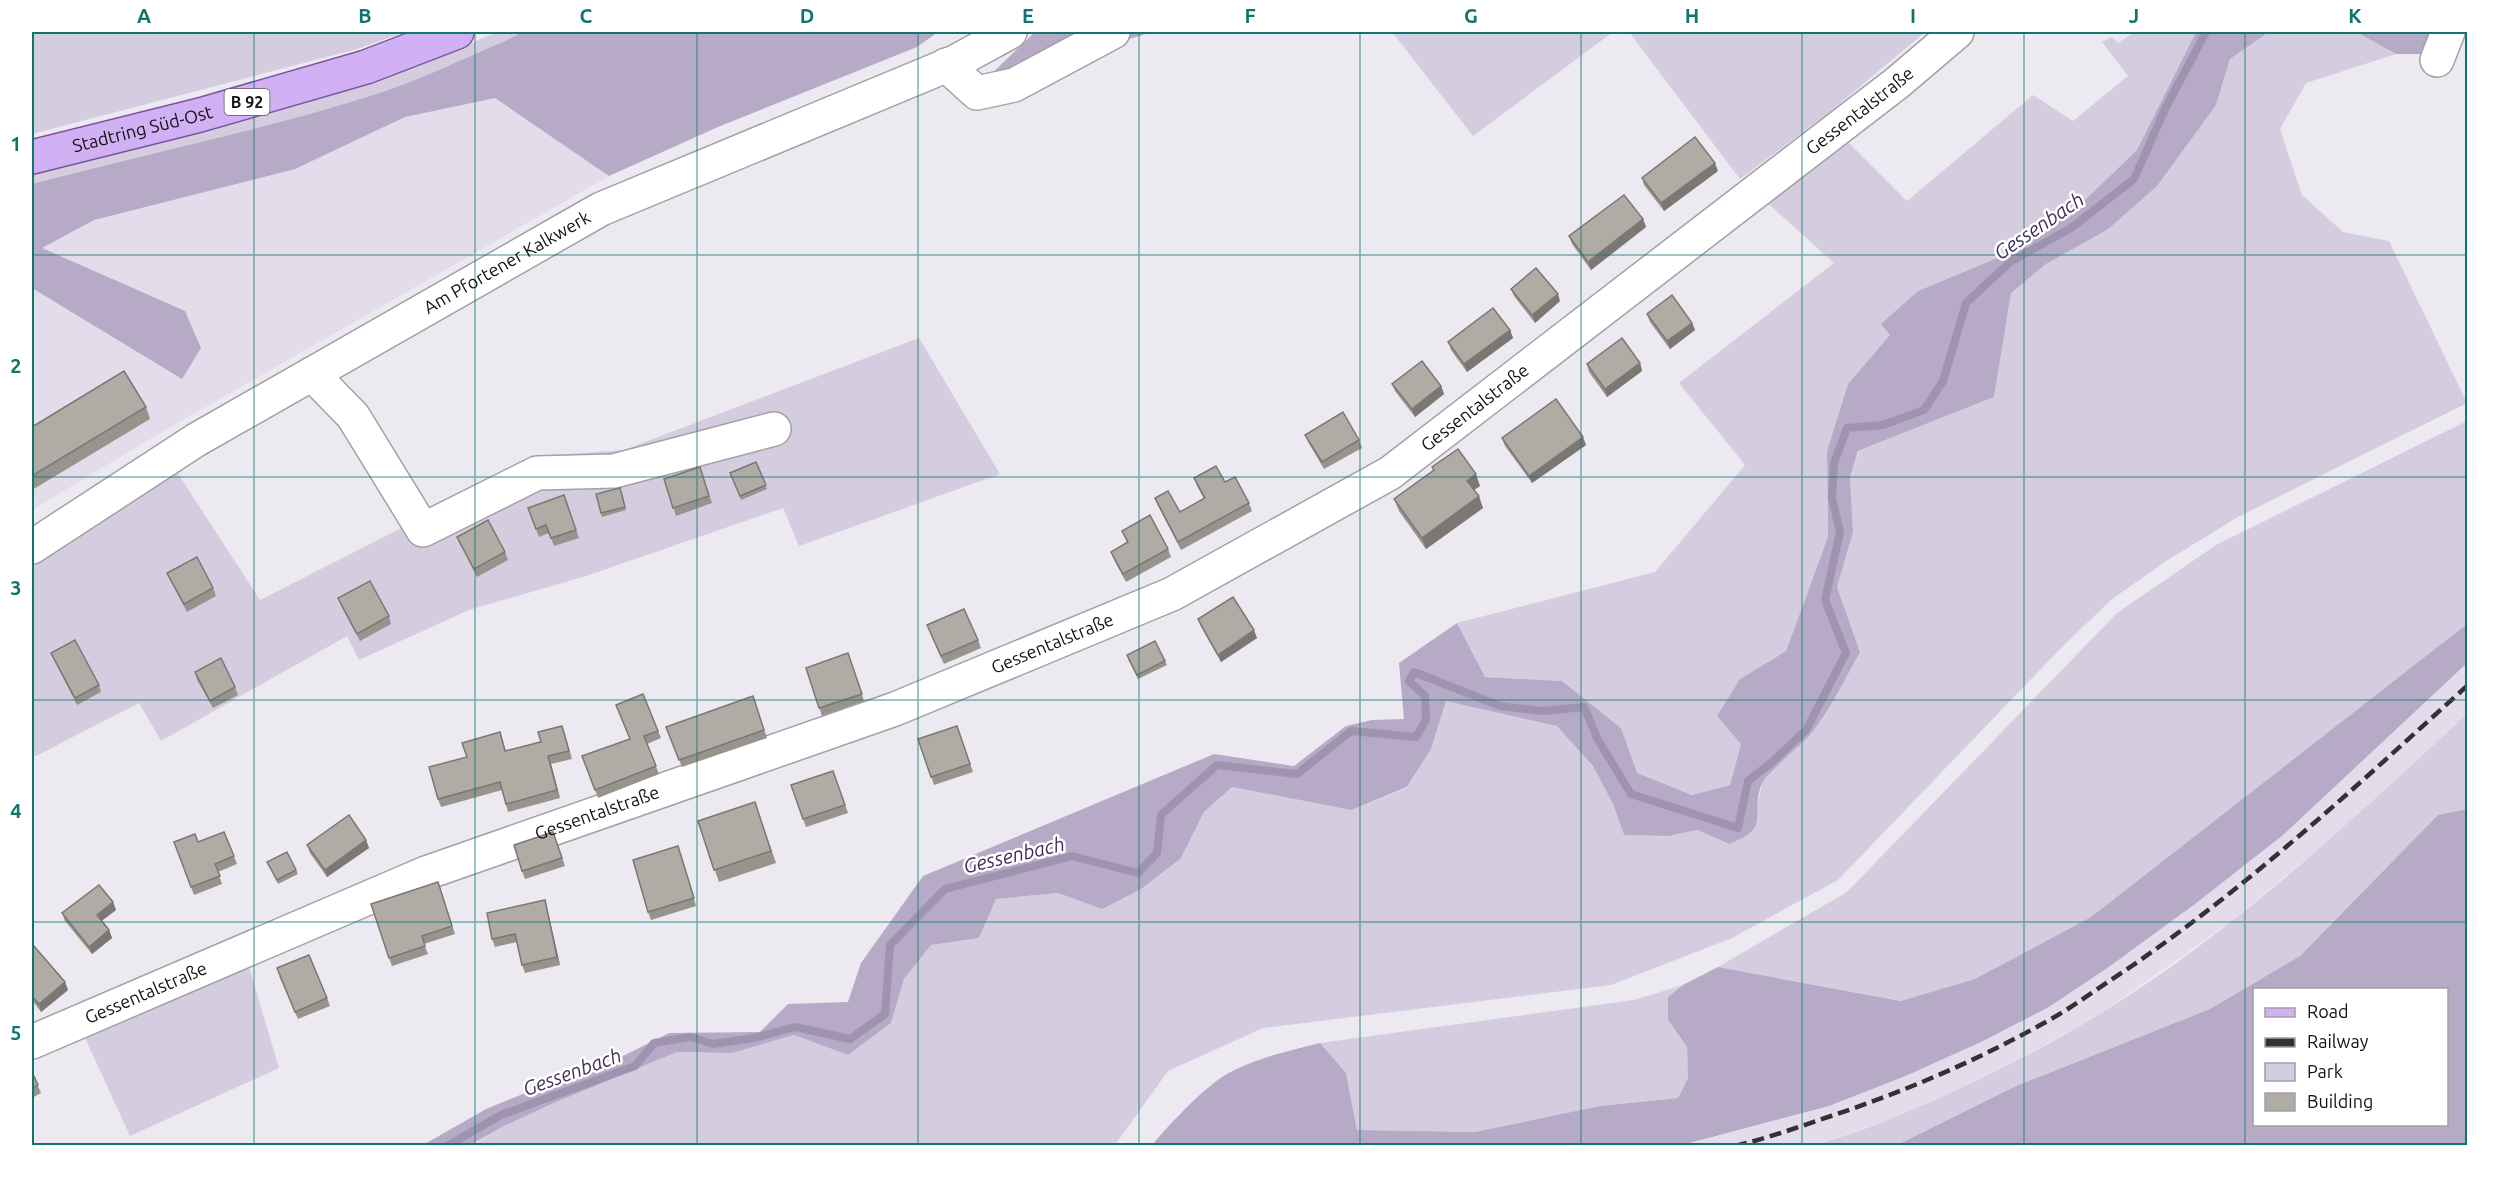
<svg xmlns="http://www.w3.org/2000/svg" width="2499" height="1177" font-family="Ubuntu,sans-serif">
<rect width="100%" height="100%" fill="#ece9f1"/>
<g fill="#e3dceb">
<path d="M 505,41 L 609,176 L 150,439 L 32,510 L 32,193 L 372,96 Z"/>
<path d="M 2467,663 L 2467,714 L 2340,831 L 2229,923 L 2098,1015 L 1994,1073 L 1889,1120 L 1813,1145 L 1682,1146 L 1829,1106 L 1908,1075 L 1983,1041 L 2049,1007 L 2106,969 L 2195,904 Z"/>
</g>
<g fill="#d4cddf">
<path d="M 32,32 L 137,33 L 143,32 L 405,32 L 357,49 L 32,134 Z"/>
<path d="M 497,32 L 522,32 L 505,41 C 460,60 416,82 370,96 C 259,131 144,154 32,184 L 32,173 C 189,133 348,97 497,32 Z"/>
<path d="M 1392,32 L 1613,32 L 1473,136 Z"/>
<path d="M 1629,32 L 1925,32 L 1832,110 L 1740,179 Z"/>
<path d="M 2134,32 L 2196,32 L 2137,150 L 2087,198 L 1997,258 L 1918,291 L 1890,335 L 1848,384 L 1827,451 L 1828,537 L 1786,651 L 1740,679 L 1741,744 L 1730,785 L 1692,795 L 1636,773 L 1621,728 L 1562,681 L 1485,677 L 1457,623 L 1655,572 L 1745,465 L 1679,383 L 1834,263 L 1763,199 L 1841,135 L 1907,201 L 2033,95 L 2073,121 L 2128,76 L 2102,42 L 2112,37 L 2118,43 Z"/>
<path d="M 2269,32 L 2356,32 L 2396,54 L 2306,83 L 2280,129 L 2302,195 L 2343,232 L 2389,241 L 2467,403 L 2238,517 L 2166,561 L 2111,600 L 2061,648 L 1838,880 L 1732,938 L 1611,985 L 1263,1028 L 1168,1071 L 1115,1145 L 470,1146 L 504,1126 L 554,1103 L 677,1052 L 732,1053 L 794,1035 L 848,1055 L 891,1023 L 904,979 L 931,945 L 979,938 L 996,899 L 1058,893 L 1102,909 L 1181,858 L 1204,812 L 1232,787 L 1351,810 L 1407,788 L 1431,749 L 1446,701 L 1557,725 L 1593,766 L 1613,804 L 1624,835 L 1669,836 L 1697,830 L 1728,844 L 1759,798 L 1762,784 L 1860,652 L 1837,587 L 1853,532 L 1850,477 L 1859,451 L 1994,397 L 2011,293 L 2046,264 L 2107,230 L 2216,105 L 2230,59 Z"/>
<path d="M 919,338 L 1000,474 L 799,546 L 783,508 L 586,576 L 469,610 L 359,660 L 347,636 L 161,741 L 139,703 L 32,758 L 32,557 L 175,469 L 260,600 L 543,456 L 624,450 Z"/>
<path d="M 2467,421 L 2467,624 L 2091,917 L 1975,979 L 1902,1001 L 1718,967 L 1847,892 L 2117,613 L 2216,545 Z"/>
<path d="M 2467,714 L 2467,809 L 2438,815 L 2300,956 L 2210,1009 L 2016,1086 L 1897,1145 L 1813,1146 C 1838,1137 1865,1130 1890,1119 C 1961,1090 2032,1055 2098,1015 C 2234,932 2351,821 2467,714 Z"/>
<path d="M 247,960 L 279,1068 L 130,1136 L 80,1027 Z"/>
<path d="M 1683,985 L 1668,997 L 1668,1020 L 1687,1047 L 1688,1078 L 1678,1098 L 1600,1106 L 1475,1132 L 1357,1130 L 1346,1073 L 1320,1043 L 1634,1000 Z"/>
</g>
<g fill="#b6aac6" fill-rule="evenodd">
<path d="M 522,32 L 938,32 L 917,47 L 718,127 L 609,176 L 495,98 L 405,117 L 295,169 L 94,220 L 42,248 L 185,311 L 201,348 L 182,379 L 32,288 L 32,184 C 144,154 259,131 370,96 C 416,82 460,60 505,41 Z"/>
<path d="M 1035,32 L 1153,32 L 984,81 Z"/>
<path d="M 2196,32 L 2269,32 L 2230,59 L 2216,105 L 2157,186 L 2107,230 L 2046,264 L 2011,293 L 1994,397 L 1858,451 L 1850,477 L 1853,532 L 1837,587 L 1860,652 C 1844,680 1830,711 1809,736 C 1798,748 1766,773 1761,786 C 1750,817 1772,827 1729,844 L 1697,830 L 1669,836 L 1624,835 L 1613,804 L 1593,766 L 1557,726 L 1446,701 L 1431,749 L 1407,787 L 1351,810 L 1232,787 L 1204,812 L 1181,858 L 1141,889 L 1102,909 L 1058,893 L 996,899 L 979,938 L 931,945 L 904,979 L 891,1023 L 848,1055 L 794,1035 L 732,1053 L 677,1052 L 554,1103 L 504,1126 L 470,1145 L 423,1145 L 486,1109 L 538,1088 L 599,1068 L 669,1033 L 760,1032 L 788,1004 L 848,1002 L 861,963 L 923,876 L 1214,754 L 1294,766 L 1346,726 L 1372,720 L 1404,719 L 1399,663 L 1457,623 L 1485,677 L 1562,681 L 1621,728 L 1637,773 L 1692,795 L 1730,785 L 1741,744 L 1717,716 L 1740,679 L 1786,651 L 1828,537 L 1827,451 L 1848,384 L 1890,335 L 1881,324 L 1918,291 L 1997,258 L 2087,198 L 2137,150 Z"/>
<path d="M 2356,32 L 2448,32 L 2432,54 L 2396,54 Z"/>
<path d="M 2467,624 L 2467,663 L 2283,835 L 2195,904 L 2106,969 L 2049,1007 L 1983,1041 L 1908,1075 L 1829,1106 L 1682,1145 L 1152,1145 C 1171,1123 1191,1101 1215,1082 C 1240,1062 1288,1051 1320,1043 L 1346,1073 L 1357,1130 L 1475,1132 L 1600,1106 L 1678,1098 L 1688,1078 L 1687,1047 L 1668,1020 L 1668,997 L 1683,985 L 1718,967 L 1901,1001 L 1975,979 L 2091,917 Z"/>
<path d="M 2467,809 L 2467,1145 L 1897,1145 L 2016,1086 L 2210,1009 L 2300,956 L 2438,815 ZM 2254,990 L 2446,990 L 2446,1124 L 2254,1124 Z"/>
</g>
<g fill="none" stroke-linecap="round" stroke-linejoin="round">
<path stroke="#9f93af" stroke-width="8" d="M 447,1146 L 501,1115 L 635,1066 L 654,1043 L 691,1037 L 713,1044 L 754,1038 L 795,1027 L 850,1039 L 885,1014 L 890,945 L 945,889 L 1072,856 L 1138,873 L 1157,853 L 1161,815 L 1217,765 L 1297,774 L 1351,731 L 1416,737 L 1426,720 L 1425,696 L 1409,681 L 1414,672 L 1500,706 L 1543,711 L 1584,707 L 1598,740 L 1631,794 L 1738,828 L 1748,781 L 1771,763 L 1806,730 L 1846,653 L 1825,600 L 1840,532 L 1832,498 L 1834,463 L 1847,428 L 1883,425 L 1924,410 L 1943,381 L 1966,303 L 2010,262 L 2071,228 L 2134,179 L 2165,109 L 2206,32"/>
<g stroke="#a3a0a7" stroke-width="36">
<g id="minor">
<path d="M 2437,60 L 2448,32"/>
<path d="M 946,65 L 977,93 L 1014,85 L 1113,32"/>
<path d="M 312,374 L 353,416 L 423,530 L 537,473 L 614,471 L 774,429"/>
<path id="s1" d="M 32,547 L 196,440 L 601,209 L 955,62 L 1010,32"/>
<path id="s2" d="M 32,1042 L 426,873 L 895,709 L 1172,594 L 1390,473 L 1897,83 L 1957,32"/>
</g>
</g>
<g stroke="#7b56a0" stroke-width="36">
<g id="major">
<path id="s3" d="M 32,157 L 200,115 L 366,67 L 457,32"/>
</g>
</g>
<use href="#minor" stroke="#fff" stroke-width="33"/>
<use href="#major" stroke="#d1b0f4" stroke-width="33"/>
<path stroke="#333134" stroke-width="4.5" stroke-dasharray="12 6" stroke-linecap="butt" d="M 1735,1146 C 1768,1138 1799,1127 1831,1116 C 1906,1091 1981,1059 2051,1019 C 2071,1008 2091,993 2111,980 C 2242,893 2352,790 2468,685"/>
</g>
<g fill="#97938d">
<path d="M 1718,171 L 1664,211 L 1644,185 L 1642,178 Z"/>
<path d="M 1643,219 L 1646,227 L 1591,270 L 1572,244 L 1569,236 Z"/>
<path d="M 1511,289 L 1560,301 L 1535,323 L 1514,296 Z"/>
<path d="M 1647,314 L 1692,323 L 1695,330 L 1670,349 L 1650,322 Z"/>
<path d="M 1510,330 L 1513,338 L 1467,372 L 1451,350 L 1448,342 Z"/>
<path d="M 1640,363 L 1642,371 L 1607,397 L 1589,372 L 1587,364 Z"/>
<path d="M 1392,384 L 1441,386 L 1444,394 L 1415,417 L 1395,391 Z"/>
<path d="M 146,407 L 150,419 L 32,490 L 32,427 Z"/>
<path d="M 1305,435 L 1359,440 L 1362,448 L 1324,469 L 1308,442 Z"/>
<path d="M 1502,438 L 1586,445 L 1532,483 L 1505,446 Z"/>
<path d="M 756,462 L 767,489 L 741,500 L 730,473 Z"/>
<path d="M 700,467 L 712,503 L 676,516 L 664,479 Z"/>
<path d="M 1432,467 L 1480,486 L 1474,490 L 1483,508 L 1426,549 L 1399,511 L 1394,499 L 1434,470 Z"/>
<path d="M 1194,478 L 1225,482 L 1249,503 L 1252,511 L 1181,550 L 1158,506 L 1155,498 L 1180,512 L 1204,499 L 1197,486 Z"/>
<path d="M 622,492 L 626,510 L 602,517 L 601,513 Z"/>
<path d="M 564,495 L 579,538 L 554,546 L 549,533 L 539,537 L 528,508 Z"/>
<path d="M 1122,531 L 1168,549 L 1171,557 L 1126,582 L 1114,560 L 1111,552 L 1127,543 Z"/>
<path d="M 457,537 L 505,552 L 508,560 L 477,577 L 460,544 Z"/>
<path d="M 167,573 L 213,588 L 216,596 L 187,612 L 170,580 Z"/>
<path d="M 338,598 L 389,616 L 391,624 L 360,641 L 341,606 Z"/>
<path d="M 1198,619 L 1257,638 L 1221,662 L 1201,627 Z"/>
<path d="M 930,633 L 978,640 L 981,648 L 944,664 Z"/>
<path d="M 51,653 L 99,685 L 101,692 L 77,705 L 54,660 Z"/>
<path d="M 848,653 L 864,701 L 822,716 L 806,668 Z"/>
<path d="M 1128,659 L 1165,661 L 1167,665 L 1138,679 Z"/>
<path d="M 195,672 L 235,687 L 238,695 L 213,708 L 197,680 Z"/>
<path d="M 643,694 L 661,738 L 647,744 L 659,774 L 598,798 L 582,756 L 629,739 Z"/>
<path d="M 753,696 L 767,738 L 682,767 L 666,727 Z"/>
<path d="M 957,726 L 973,772 L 934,785 L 918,739 Z"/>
<path d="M 500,732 L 506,751 L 565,734 L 572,759 L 551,764 L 560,798 L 508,812 L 502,790 L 441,807 L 438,799 L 467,757 Z"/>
<path d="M 833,771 L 848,813 L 806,827 L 791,785 Z"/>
<path d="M 755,802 L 776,863 L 719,882 L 698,821 Z"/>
<path d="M 224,832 L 237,864 L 218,872 L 222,884 L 194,895 L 174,842 L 198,842 Z"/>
<path d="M 553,832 L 565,866 L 525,879 L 522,871 Z"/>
<path d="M 366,840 L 369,848 L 327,877 L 310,853 L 307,845 Z"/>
<path d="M 681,854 L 696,906 L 651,920 L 648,912 Z"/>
<path d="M 267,862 L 296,870 L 298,874 L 278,884 Z"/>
<path d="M 438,882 L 455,934 L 424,944 L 428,954 L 392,966 L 389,958 Z"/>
<path d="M 545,900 L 547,908 L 560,965 L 525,973 L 522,965 L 517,942 L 495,947 L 492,939 Z"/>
<path d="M 113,902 L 116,910 L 101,921 L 109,930 L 112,938 L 92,954 L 65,921 L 62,913 Z"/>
<path d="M 32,946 L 65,982 L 68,990 L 41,1012 L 32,1000 Z"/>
<path d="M 279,976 L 327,998 L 330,1006 L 298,1019 Z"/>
<path d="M 32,1072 L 41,1093 L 32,1098 Z"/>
</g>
<g fill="#7b7873">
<path d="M 1715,163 L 1718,171 L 1664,211 L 1661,203 Z"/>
<path d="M 1643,219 L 1646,227 L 1591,270 L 1588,262 Z"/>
<path d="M 1558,294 L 1560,301 L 1535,323 L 1532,315 Z"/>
<path d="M 1692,323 L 1695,330 L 1670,349 L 1667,341 Z"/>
<path d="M 1510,330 L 1513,338 L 1467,372 L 1464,364 Z"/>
<path d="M 1640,363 L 1642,371 L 1607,397 L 1605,389 Z"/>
<path d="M 1441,386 L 1444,394 L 1415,417 L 1412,409 Z"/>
<path d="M 1583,437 L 1586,445 L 1532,483 L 1529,476 Z"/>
<path d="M 1476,474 L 1480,486 L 1471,492 L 1467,481 Z"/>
<path d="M 1479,496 L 1483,508 L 1426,549 L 1422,538 Z"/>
<path d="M 1254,630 L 1257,638 L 1221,662 L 1218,655 Z"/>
<path d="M 548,756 L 551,764 L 560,798 L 557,790 Z"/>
<path d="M 366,840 L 369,848 L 327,877 L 325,870 Z"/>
<path d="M 545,900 L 547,908 L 560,965 L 557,957 Z"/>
<path d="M 113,902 L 116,910 L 99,923 L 97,915 Z"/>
<path d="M 109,930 L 112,938 L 92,954 L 89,947 Z"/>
<path d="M 65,982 L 68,990 L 41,1012 L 39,1004 Z"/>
</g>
<g fill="#b0aba4" stroke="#7b7873" stroke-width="1.5">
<path d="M 1695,137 L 1715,163 L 1661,203 L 1642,178 Z"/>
<path d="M 1624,195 L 1643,219 L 1588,262 L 1569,236 Z"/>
<path d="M 1536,268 L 1558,294 L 1532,315 L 1511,289 Z"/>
<path d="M 1672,295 L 1692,323 L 1667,341 L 1647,314 Z"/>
<path d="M 1493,308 L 1510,330 L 1464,364 L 1448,342 Z"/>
<path d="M 1622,338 L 1640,363 L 1605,389 L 1587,364 Z"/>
<path d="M 1422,361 L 1441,386 L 1412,409 L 1392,384 Z"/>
<path d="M 124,371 L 146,407 L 32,476 L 32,427 Z"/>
<path d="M 1556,399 L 1583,437 L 1529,476 L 1502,438 Z"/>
<path d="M 1343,412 L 1359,440 L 1322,462 L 1305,435 Z"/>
<path d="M 1458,449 L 1476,474 L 1467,481 L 1479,496 L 1422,538 L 1394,499 L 1434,470 L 1432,467 Z"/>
<path d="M 756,462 L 766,485 L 740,496 L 730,473 Z"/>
<path d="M 1216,466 L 1225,482 L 1235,477 L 1249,503 L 1178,542 L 1155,498 L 1168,491 L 1180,512 L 1205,498 L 1194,478 Z"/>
<path d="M 700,467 L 709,496 L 673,508 L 664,479 Z"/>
<path d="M 620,488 L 625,507 L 601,513 L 596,494 Z"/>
<path d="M 564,495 L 576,530 L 551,538 L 546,525 L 536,529 L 528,508 Z"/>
<path d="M 1150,515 L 1168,549 L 1123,574 L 1111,552 L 1128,542 L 1122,531 Z"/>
<path d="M 488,520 L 505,552 L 474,569 L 457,537 Z"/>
<path d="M 197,557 L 213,588 L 184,604 L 167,573 Z"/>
<path d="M 370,581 L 389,616 L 357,634 L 338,598 Z"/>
<path d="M 1233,597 L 1254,630 L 1218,655 L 1198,619 Z"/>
<path d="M 964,609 L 978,640 L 941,656 L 927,625 Z"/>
<path d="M 75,640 L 99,685 L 75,698 L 51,653 Z"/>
<path d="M 1155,641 L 1165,661 L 1137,675 L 1127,655 Z"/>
<path d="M 848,653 L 862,694 L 819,708 L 806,668 Z"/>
<path d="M 221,658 L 235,687 L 210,701 L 195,672 Z"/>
<path d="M 643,694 L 658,731 L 644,736 L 656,766 L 595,790 L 582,756 L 630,739 L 616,705 Z"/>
<path d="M 753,696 L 764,730 L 679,760 L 666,727 Z"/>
<path d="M 562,726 L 569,751 L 548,756 L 557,790 L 506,804 L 500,782 L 438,799 L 429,767 L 467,757 L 462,743 L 500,732 L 505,751 L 541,742 L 538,732 Z"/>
<path d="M 957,726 L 970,764 L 931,777 L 918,739 Z"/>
<path d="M 833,771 L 845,805 L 803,819 L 791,785 Z"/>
<path d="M 755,802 L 771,851 L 714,870 L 698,821 Z"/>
<path d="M 349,815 L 366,840 L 325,870 L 307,845 Z"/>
<path d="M 224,832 L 234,856 L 215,864 L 220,876 L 191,887 L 174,842 L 195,834 L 198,842 Z"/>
<path d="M 553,832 L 562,858 L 522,871 L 514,845 Z"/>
<path d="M 678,846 L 694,898 L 648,912 L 633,860 Z"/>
<path d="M 287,852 L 296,870 L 277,880 L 267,862 Z"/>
<path d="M 438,882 L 452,926 L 422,936 L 425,946 L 389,958 L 371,904 Z"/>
<path d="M 99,885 L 113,902 L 97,915 L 109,930 L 89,947 L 62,913 Z"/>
<path d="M 545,900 L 557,957 L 522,965 L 515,934 L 492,939 L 487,913 Z"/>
<path d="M 33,945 L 65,982 L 39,1004 L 32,996 L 32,946 Z"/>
<path d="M 309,955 L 327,998 L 295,1012 L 277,968 Z"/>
<path d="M 32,1072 L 38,1085 L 32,1088 Z"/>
</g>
<path fill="none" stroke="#0f766e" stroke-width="1.5" stroke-opacity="0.55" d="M 254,32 L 254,1146M 475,32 L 475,1146M 697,32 L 697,1146M 918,32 L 918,1146M 1139,32 L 1139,1146M 1360,32 L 1360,1146M 1581,32 L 1581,1146M 1802,32 L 1802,1146M 2024,32 L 2024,1146M 2245,32 L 2245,1146M 32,255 L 2468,255M 32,477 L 2468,477M 32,700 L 2468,700M 32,922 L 2468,922"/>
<g text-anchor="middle" stroke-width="5" stroke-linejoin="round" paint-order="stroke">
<rect fill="#fff" stroke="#5a595a" stroke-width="1.5" x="224.5" y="89" width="45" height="26" rx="4.5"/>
<g font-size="16" font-weight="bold" fill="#131214">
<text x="247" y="108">B 92</text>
</g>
<g font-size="18" fill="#131214" stroke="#fff">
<text dy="6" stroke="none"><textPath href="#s2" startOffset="2068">Gessentalstraße</textPath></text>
<text dy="6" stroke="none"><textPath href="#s3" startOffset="114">Stadtring Süd-Ost</textPath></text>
<text dy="6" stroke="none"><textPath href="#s1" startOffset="554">Am Pfortener Kalkwerk</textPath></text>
<text dy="6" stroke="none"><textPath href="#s2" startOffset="1582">Gessentalstraße</textPath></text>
<text dy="6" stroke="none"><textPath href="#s2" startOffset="1096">Gessentalstraße</textPath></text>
<text dy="6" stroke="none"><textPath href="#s2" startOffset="610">Gessentalstraße</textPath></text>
<text dy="6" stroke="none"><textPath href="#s2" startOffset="124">Gessentalstraße</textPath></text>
</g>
<g font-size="20" font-style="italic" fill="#422f57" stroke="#fff">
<text transform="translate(2039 226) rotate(-34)" y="7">Gessenbach</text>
<text transform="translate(1014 855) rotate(-13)" y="7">Gessenbach</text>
<text transform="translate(572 1072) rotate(-20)" y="7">Gessenbach</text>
</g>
</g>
<rect width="2499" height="1177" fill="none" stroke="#ffffff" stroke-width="66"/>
<rect x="2253" y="988" width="195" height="138" fill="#ffffff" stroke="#a1a0a1" stroke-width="1.5"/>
<rect x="2265" y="1008" width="30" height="9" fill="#d1b0f4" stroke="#a1a0a1" stroke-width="1.5"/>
<text x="2307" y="1018" font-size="18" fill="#131214">Road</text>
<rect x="2265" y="1038" width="30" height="9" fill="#333134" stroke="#a1a0a1" stroke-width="1.5"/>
<text x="2307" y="1048" font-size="18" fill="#131214">Railway</text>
<rect x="2265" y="1063" width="30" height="18" fill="#d4cddf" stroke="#a1a0a1" stroke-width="1.5"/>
<text x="2307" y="1078" font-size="18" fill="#131214">Park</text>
<rect x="2265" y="1093" width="30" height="18" fill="#b0aba4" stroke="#a1a0a1" stroke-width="1.5"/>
<text x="2307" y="1108" font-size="18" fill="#131214">Building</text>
<rect x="33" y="33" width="2433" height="1111" fill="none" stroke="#0f766e" stroke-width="2"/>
<g font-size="20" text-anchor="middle" font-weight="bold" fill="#0f766e">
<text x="144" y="23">A</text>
<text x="365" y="23">B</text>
<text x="586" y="23">C</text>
<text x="807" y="23">D</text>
<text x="1028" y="23">E</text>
<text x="1250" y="23">F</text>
<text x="1471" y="23">G</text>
<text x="1692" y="23">H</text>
<text x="1913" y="23">I</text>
<text x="2134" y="23">J</text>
<text x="2355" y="23">K</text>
<text x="16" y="151">1</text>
<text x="16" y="373">2</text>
<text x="16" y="595">3</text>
<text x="16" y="818">4</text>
<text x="16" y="1040">5</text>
</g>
</svg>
